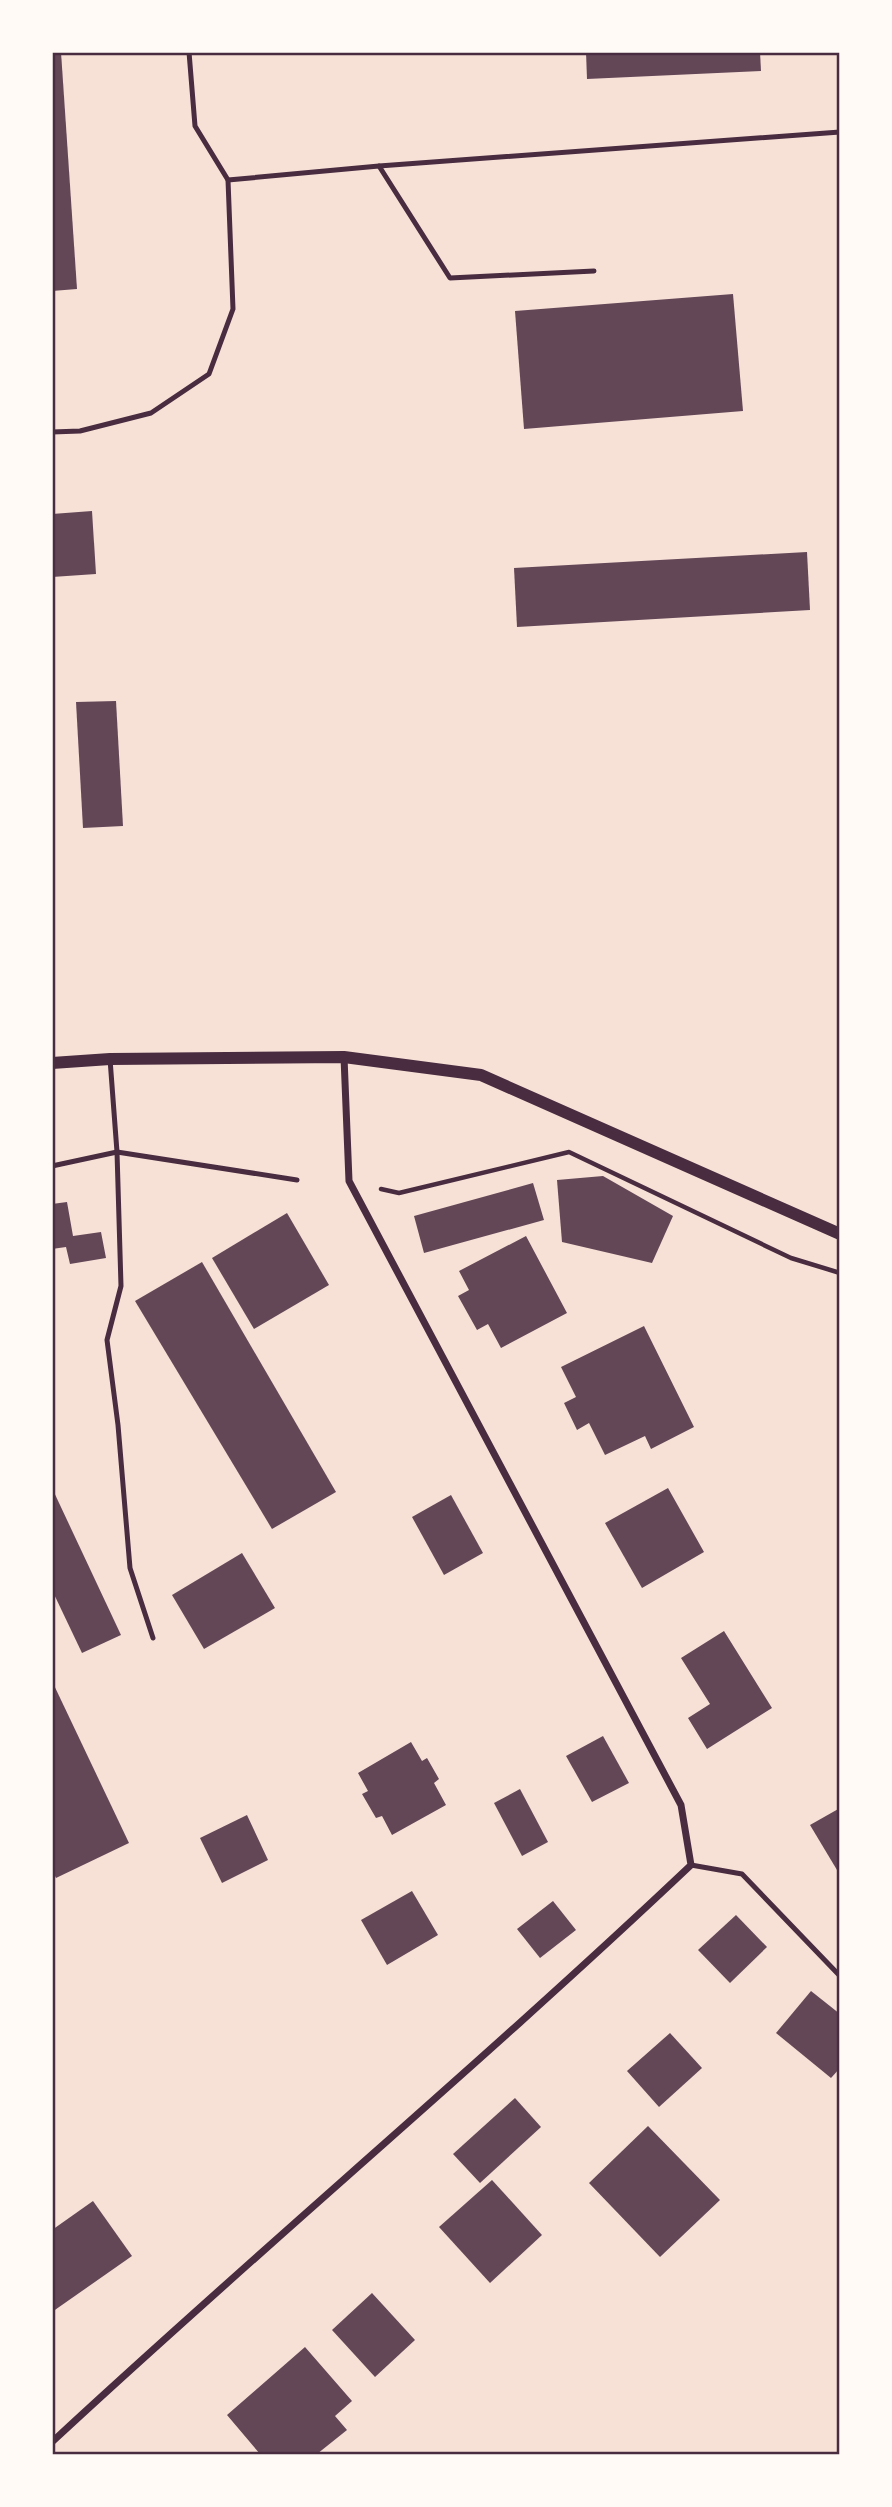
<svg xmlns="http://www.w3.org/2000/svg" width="892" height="2507" font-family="Rubik,sans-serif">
<rect width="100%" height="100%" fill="#f7e1d7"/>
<g fill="#644757">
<path d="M 52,52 L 61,52 L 77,289 L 52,291 Z"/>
<path d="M 586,52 L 760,52 L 761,71 L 587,79 Z"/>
<path d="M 733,294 L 743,411 L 524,429 L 515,311 Z"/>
<path d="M 92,511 L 96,574 L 52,577 L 52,514 Z"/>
<path d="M 807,552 L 810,610 L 517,627 L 514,568 Z"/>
<path d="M 116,701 L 123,826 L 83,828 L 76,702 Z"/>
<path d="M 603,1176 L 673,1216 L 652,1263 L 562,1242 L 557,1180 Z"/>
<path d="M 533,1183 L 544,1220 L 424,1253 L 414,1216 Z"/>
<path d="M 67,1202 L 73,1236 L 101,1232 L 106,1258 L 70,1264 L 66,1247 L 52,1249 L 52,1204 Z"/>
<path d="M 287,1213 L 329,1285 L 254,1329 L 212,1258 Z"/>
<path d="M 526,1236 L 567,1313 L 501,1348 L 488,1324 L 477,1330 L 458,1296 L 469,1290 L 459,1271 Z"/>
<path d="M 202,1262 L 336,1492 L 272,1529 L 135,1301 Z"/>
<path d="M 644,1326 L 694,1427 L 651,1449 L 645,1436 L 605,1455 L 589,1423 L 577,1430 L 564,1403 L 576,1397 L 561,1367 Z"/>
<path d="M 52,1488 L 121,1635 L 82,1653 L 52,1590 Z"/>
<path d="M 668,1488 L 704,1552 L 642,1588 L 605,1523 Z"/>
<path d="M 451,1495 L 483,1553 L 444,1575 L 412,1517 Z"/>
<path d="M 242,1553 L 275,1608 L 204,1649 L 172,1595 Z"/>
<path d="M 724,1631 L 772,1708 L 707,1749 L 688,1718 L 710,1704 L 681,1658 Z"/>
<path d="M 52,1681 L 129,1843 L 56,1878 L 52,1870 Z"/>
<path d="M 603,1736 L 629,1783 L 592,1802 L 566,1756 Z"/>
<path d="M 411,1742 L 422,1761 L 427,1758 L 439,1779 L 434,1783 L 446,1805 L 392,1835 L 382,1816 L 376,1818 L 362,1794 L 368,1791 L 358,1773 Z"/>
<path d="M 520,1789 L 548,1842 L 522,1856 L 494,1803 Z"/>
<path d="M 840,1808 L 840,1875 L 810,1825 Z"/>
<path d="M 247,1815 L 268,1860 L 222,1883 L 200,1838 Z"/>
<path d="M 412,1891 L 438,1935 L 387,1965 L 361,1920 Z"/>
<path d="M 553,1901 L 576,1930 L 540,1958 L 517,1929 Z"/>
<path d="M 736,1915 L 767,1947 L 730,1983 L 698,1950 Z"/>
<path d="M 811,1991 L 840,2014 L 840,2068 L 831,2078 L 776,2033 Z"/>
<path d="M 670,2033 L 702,2068 L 659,2107 L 627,2071 Z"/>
<path d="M 515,2098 L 541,2127 L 480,2183 L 453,2154 Z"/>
<path d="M 648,2126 L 720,2200 L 660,2257 L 589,2183 Z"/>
<path d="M 492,2180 L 542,2235 L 490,2283 L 439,2227 Z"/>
<path d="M 93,2201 L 132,2256 L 52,2312 L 52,2230 Z"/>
<path d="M 372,2293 L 415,2340 L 375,2377 L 332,2330 Z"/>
<path d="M 305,2347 L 352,2401 L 335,2416 L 347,2430 L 317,2454 L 260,2454 L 227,2415 Z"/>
</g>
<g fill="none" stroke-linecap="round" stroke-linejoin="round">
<path stroke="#4a2c40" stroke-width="4.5" d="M 381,1189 L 399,1193 L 569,1152 L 791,1258 L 840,1273"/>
<g stroke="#4a2c40" stroke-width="5">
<path d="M 228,180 L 379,166"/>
<path d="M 594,271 L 450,278 L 379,166 L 840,132"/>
<path d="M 52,432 L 80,431 L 151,413 L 209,374 L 233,309 L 228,180 L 195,126 L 189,52"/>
<path d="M 110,1059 L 117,1152 L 121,1286 L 107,1340 L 118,1425 L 130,1568 L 153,1638"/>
<path d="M 52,1166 L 117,1152 L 297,1180"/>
<path d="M 691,1865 L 742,1874 L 840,1976"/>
</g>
<path stroke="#4a2c40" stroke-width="7" d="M 52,2442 C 263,2246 483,2062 691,1865 L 681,1805 L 349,1181 L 344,1057"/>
<path stroke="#4a2c40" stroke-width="12" d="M 52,1063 L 110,1059 L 344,1057 L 481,1075 L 840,1234"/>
</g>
<rect width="892" height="2507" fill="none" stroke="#fffaf5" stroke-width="108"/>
<rect x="54" y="54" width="784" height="2399" fill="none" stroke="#4a2c40" stroke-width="2.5"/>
</svg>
